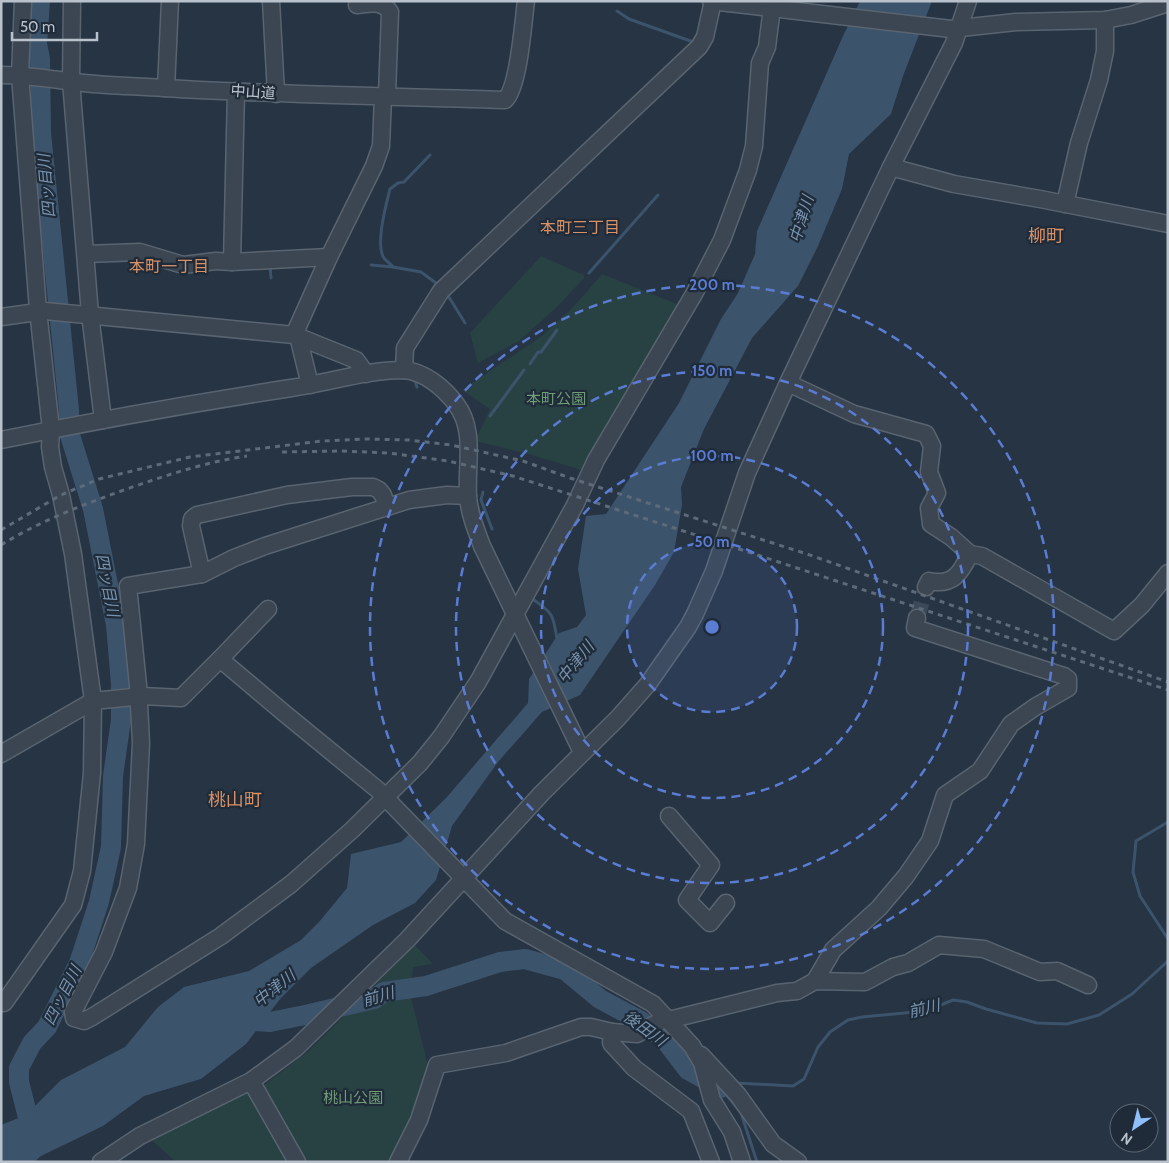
<svg xmlns="http://www.w3.org/2000/svg" width="1169" height="1163" font-family="Cabin,'Noto Sans JP',sans-serif">
<rect width="100%" height="100%" fill="#263443"/>
<g fill="#284244">
<path d="M 541,256 L 584,275 L 584,278 L 557,307 L 519,341 L 478,363 L 470,333 Z"/>
<path d="M 602,274 L 682,306 L 581,470 L 532,455 L 475,441 L 490,409 L 462,390 L 542,336 L 574,306 Z"/>
<path d="M 415,945 L 433,964 L 413,967 L 410,994 L 429,1070 L 415,1117 L 393,1162 L 176,1162 L 149,1138 L 264,1085 L 309,1051 Z"/>
</g>
<path fill="#3c536c" d="M 860,1 L 932,1 L 903,76 L 891,114 L 849,154 L 842,189 L 818,246 L 798,286 L 752,338 L 704,429 L 681,487 L 682,505 L 674,552 L 655,585 L 580,695 L 542,712 L 498,762 L 452,826 L 436,880 L 415,903 L 373,925 L 311,968 L 280,999 L 246,1044 L 201,1079 L 144,1096 L 103,1126 L 41,1156 L 34,1162 L 1,1162 L 1,1125 L 26,1115 L 61,1080 L 125,1047 L 158,1007 L 184,987 L 249,971 L 301,940 L 319,922 L 347,888 L 351,854 L 401,842 L 446,798 L 528,703 L 529,679 L 559,633 L 577,627 L 586,615 L 578,569 L 586,516 L 606,514 L 679,403 L 721,319 L 738,293 L 755,254 L 757,231 L 843,36 Z"/>
<g fill="none" stroke-linecap="round" stroke-linejoin="round">
<g stroke="#3c536c" stroke-width="3">
<path d="M 617,11 L 629,19 L 696,43"/>
<path d="M 371,265 L 393,267 L 421,272 L 440,286"/>
<path d="M 270,266 L 271,278"/>
<path d="M 393,267 C 390,263 386,261 384,258 C 375,245 386,205 390,189 L 398,183 L 404,182 L 430,155"/>
<path d="M 589,273 L 658,195"/>
<path d="M 447,294 L 465,323"/>
<path d="M 530,364 L 538,352 L 541,352 L 557,330"/>
<path d="M 414,378 L 417,387"/>
<path d="M 490,416 L 524,370"/>
<path d="M 483,492 L 481,500 L 492,529"/>
<path d="M 534,600 C 554,614 553,615 557,639"/>
<path d="M 1168,822 L 1136,841 L 1133,872 L 1140,896 L 1168,939"/>
<path d="M 736,1083 L 793,1086 L 804,1079 L 818,1047 L 830,1032 L 848,1020 L 862,1017 L 926,1011 L 953,1000 L 967,1002 L 986,1009 L 1037,1023 L 1067,1024 L 1099,1015 L 1132,994 L 1168,961"/>
<path d="M 721,1088 L 741,1113 L 757,1162"/>
</g>
<g stroke="#3c536c" stroke-width="20">
<path d="M 237,1020 L 270,1022 L 305,1015 L 374,999 L 384,992 L 426,986 L 500,962 L 525,959 L 565,970 L 600,999 L 641,1021 L 665,1040 L 688,1070 L 721,1088"/>
<path d="M 34,1141 L 19,1082 L 19,1068 L 32,1043 L 47,1027 L 79,963 L 99,902 L 111,847 L 113,776 L 121,720 L 121,684 L 116,625 L 93,509 L 69,432 L 69,410 L 41,133 L 40,59 L 37,44 L 40,1"/>
</g>
<path stroke="#3c4958" stroke-width="16" stroke-dasharray="16 8" stroke-linecap="butt" d="M 917,618 L 926,587"/>
<g stroke="#596470" stroke-width="19">
<g id="minor">
<path d="M 72,1 L 71,81 L 90,314 L 103,420"/>
<path d="M 271,1 L 276,94"/>
<path d="M 711,1 L 951,29 L 1016,22 L 1105,20 L 1131,15 L 1168,3"/>
<path d="M 357,5 C 369,4 383,0 390,12 L 387,95"/>
<path d="M 1,75 C 29,75 56,80 84,83 C 111,86 137,86 164,88 C 277,95 391,96 505,100 C 519,87 523,23 526,1"/>
<path d="M 166,88 L 170,1"/>
<path d="M 891,167 L 954,184 L 1040,199 L 1168,224"/>
<path d="M 1065,204 L 1079,143 L 1099,80 L 1105,51 L 1105,20"/>
<path d="M 86,254 L 140,252 L 183,265 L 216,261 L 232,262 L 329,257"/>
<path d="M 232,262 L 236,91"/>
<path d="M 1,317 L 45,311 L 294,335 L 356,360 L 366,374"/>
<path d="M 294,335 L 329,257 L 374,166 L 381,146 L 383,96"/>
<path d="M 298,336 L 310,385"/>
<path d="M 404,370 L 405,348 L 441,291 L 699,47 L 705,37 L 713,1"/>
<path d="M 788,383 L 854,414 L 926,434 L 932,446 L 929,472 L 937,493 L 929,508 L 931,524 L 951,537 L 970,554 C 960,574 953,586 929,581 L 926,587"/>
<path d="M 1,440 C 98,420 194,403 291,388 C 328,383 366,370 403,370 C 424,371 444,388 456,404 C 476,430 466,465 468,496 C 469,513 476,530 482,546 L 582,752"/>
<path d="M 468,496 L 447,495 L 409,500 L 265,546 L 234,558 L 202,574 L 128,586 L 138,685 L 141,743 L 136,844 L 128,888 L 104,952 L 73,1012 L 74,1018 L 84,1021 L 92,1017 L 221,936 L 291,884 L 352,830 L 420,763 L 441,737 L 478,682 L 575,505 L 596,460 L 694,294 L 722,240 L 748,170 L 754,146 L 760,63 L 767,47 L 772,7"/>
<path d="M 970,554 L 982,556 L 1114,631 L 1142,605 L 1168,573"/>
<path d="M 202,574 L 191,526 L 192,519 L 197,515 L 287,495 L 352,487 L 373,487 L 379,490 L 383,495 L 387,507"/>
<path d="M 220,659 L 268,609"/>
<path d="M 1,754 L 93,701 L 143,696 L 181,698 L 220,659 L 284,713 L 378,790 L 505,921 L 653,1004 L 692,1046 L 702,1063 L 712,1100 L 732,1132 L 742,1162"/>
<path d="M 669,816 L 711,865 L 687,900 L 710,923 L 726,903"/>
<path d="M 815,981 L 833,950 L 879,908 L 906,876 L 930,841 L 945,795 L 980,771 L 1011,724 L 1035,707 L 1068,688 L 1068,679 L 1064,676 L 915,628 L 917,618"/>
<path d="M 4,1003 L 73,905 L 82,871 L 92,773 L 93,701 L 73,554 L 61,495 L 53,467 L 50,447 L 51,430 L 38,310 L 20,75 L 23,1"/>
<path d="M 666,1018 L 637,1034 L 612,1032 L 611,1043 L 634,1068 L 691,1111 L 711,1162"/>
<path d="M 669,1020 L 777,993 L 797,991 L 815,981 L 865,982 L 893,967 L 908,963 L 939,945 L 984,949 L 1040,972 L 1057,971 L 1088,985"/>
<path d="M 701,1055 L 738,1095 L 773,1144 L 798,1162"/>
<path d="M 251,1081 L 297,1162"/>
<path d="M 101,1162 L 140,1136 L 251,1081 L 296,1048 L 407,940 L 542,793 L 618,718 L 648,684 L 688,627 L 695,614 L 714,571 L 747,473 L 788,383 L 891,167 L 954,43 L 968,1"/>
<path d="M 398,1162 L 419,1120 L 437,1065 L 506,1053 L 581,1027 L 591,1027 L 612,1032"/>
</g>
</g>
<use href="#minor" stroke="#3b4652" stroke-width="16"/>
<g stroke="#5d6a79" stroke-width="3" stroke-dasharray="5 5" stroke-linecap="butt">
<path d="M 282,452 L 342,451 L 389,453 L 448,461 L 513,476 L 736,548 L 1168,690"/>
<path d="M 1,530 L 61,495 L 99,479 L 190,457 L 322,441 L 365,439 L 409,440 L 451,445 L 523,461 L 570,478 L 807,554 L 1168,682"/>
<path d="M 1,545 C 40,521 82,505 124,490 C 164,476 205,462 247,456"/>
</g>
</g>
<circle cx="712" cy="627" r="85" fill="#5b7cd3" fill-opacity=".12"/>
<g fill="none" stroke="#5b7cd3" stroke-width="2.5" stroke-dasharray="9 6">
<circle cx="712" cy="627" r="85"/>
<circle cx="712" cy="627" r="171"/>
<circle cx="712" cy="627" r="256"/>
<circle cx="712" cy="627" r="342"/>
</g>
<g text-anchor="middle" stroke-width="4.5" stroke-linejoin="round" paint-order="stroke">
<g font-size="15" fill="#b8c1cc" stroke="#1f2b38">
<text transform="translate(253 92) rotate(4)" y="5">中山道</text>
</g>
<g font-size="15" fill="#6f9d76" stroke="#1f2b38">
<text x="556" y="404">本町公園</text>
<text x="353" y="1103">桃山公園</text>
</g>
<g font-size="16" font-style="italic" fill="#7893af" stroke="#1f2b38">
<text transform="translate(46 186) rotate(-95)" y="6">四ッ目川</text>
<text transform="translate(801 219) rotate(-73)" y="6">中津川</text>
<text transform="translate(108 585) rotate(79)" y="6">四ッ目川</text>
<text transform="translate(575 662) rotate(-51)" y="6">中津川</text>
<text transform="translate(274 988) rotate(-39)" y="6">中津川</text>
<text transform="translate(62 995) rotate(-63)" y="6">四ッ目川</text>
<text transform="translate(378 996) rotate(-16)" y="6">前川</text>
<text transform="translate(924 1008) rotate(-13)" y="6">前川</text>
<text transform="translate(645 1028) rotate(36)" y="6">後田川</text>
</g>
<g font-size="16" fill="#d89167" stroke="#1f2b38">
<text x="580" y="233">本町三丁目</text>
<text x="169" y="272">本町一丁目</text>
</g>
<g font-size="18" fill="#d89167" stroke="#1f2b38">
<text x="1046" y="242">柳町</text>
<text x="235" y="806">桃山町</text>
</g>
</g>
<circle cx="712" cy="627" r="8" fill="#5b7cd3" stroke="#1f2b38" stroke-width="2.5"/>
<g font-size="15" text-anchor="middle" font-weight="bold" fill="#5b7cd3" stroke="#1f2b38" stroke-width="4.5" stroke-linejoin="round" paint-order="stroke">
<text x="712" y="290">200 m</text>
<text x="712" y="376">150 m</text>
<text x="712" y="461">100 m</text>
<text x="712" y="547">50 m</text>
</g>
<rect width="1169" height="1163" fill="none" stroke="#b8c1cc" stroke-width="5"/>
<g transform="translate(1134 1128) rotate(215)"><circle r="24" fill="#1f2b38" stroke="#5c6773"/>
<path d="M0-4L9 19L0 12L-9 19Z" fill="#8fbffa"/>
<text y="-8" font-size="14" font-weight="bold" text-anchor="middle" fill="#b8c1cc">N</text>
</g>
<path d="M12 32v8h85v-8" fill="none" stroke="#b8c1cc" stroke-width="2.5"/>
<text x="20" y="32" font-size="15" fill="#b8c1cc" stroke="#1f2b38" stroke-width="4" paint-order="stroke">50 m</text>
</svg>
